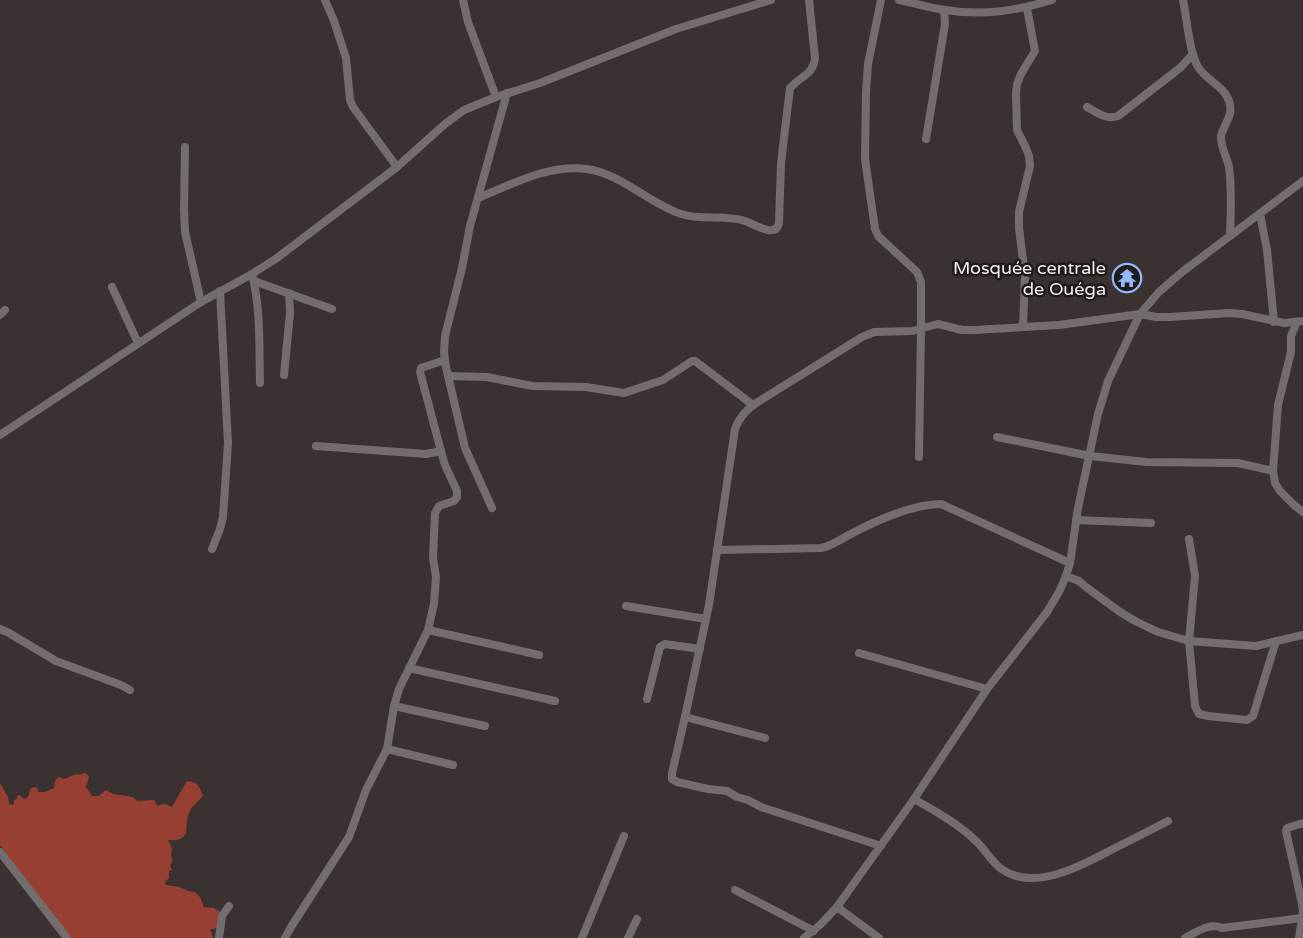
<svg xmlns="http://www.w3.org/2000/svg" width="1303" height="938" font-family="'Varela Round',sans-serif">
<rect width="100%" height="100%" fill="#3a3230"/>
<path fill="#973f33" d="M 85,773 L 89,776 L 86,787 L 92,796 L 99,796 L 106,790 L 113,794 L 133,797 L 137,801 L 154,800 L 158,806 C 163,803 167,804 172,807 L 187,781 C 199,782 199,787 203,796 C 199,801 193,805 190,811 C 182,825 195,842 168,840 L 172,849 L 171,853 L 172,862 L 170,865 L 172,870 L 169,871 L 169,878 L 166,881 L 165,884 C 171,887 172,885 178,887 C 184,888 188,892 195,892 L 200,897 L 204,907 L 214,908 L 221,913 L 220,925 L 214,929 L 210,929 L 213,938 L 68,938 L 0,845 L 0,783 L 8,797 L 9,804 L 12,805 L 14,804 L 14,800 L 17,799 L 17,796 L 20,795 L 24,799 L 28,797 L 31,788 L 35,787 L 38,789 L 38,792 L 45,792 L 54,788 C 55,784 54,779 59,777 C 65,780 67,778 73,775 C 77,774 81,775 85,773 Z"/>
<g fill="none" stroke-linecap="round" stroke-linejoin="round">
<g stroke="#736e6d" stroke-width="8">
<path d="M 325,0 L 334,21 L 346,58 L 350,100 L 353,107 L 397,167"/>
<path d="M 463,0 L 468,22 L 496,97"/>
<path d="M 881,0 L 868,64 L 866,92 L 865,159 L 875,229 L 878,236 L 917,272 L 921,282 L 921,328 L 919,457"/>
<path d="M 899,0 C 915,3 930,8 945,10 C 984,16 1015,11 1052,0"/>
<path d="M 1183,0 C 1187,19 1189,51 1198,67 C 1206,80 1224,86 1229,101 C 1234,115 1224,124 1221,136 C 1220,146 1227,157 1229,167 C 1232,190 1231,213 1230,236"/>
<path d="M 1087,107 C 1098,113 1105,120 1118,116 L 1180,68 L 1193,54"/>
<path d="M 926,139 L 945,24 L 944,10"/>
<path d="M 185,147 L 184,210 L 185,232 L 201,302"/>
<path d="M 478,198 C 513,184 548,164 587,169 C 622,174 648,203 681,214 C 702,221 724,214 745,221 C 754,224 776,239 779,223 L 781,163 L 790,88 C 800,76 813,76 815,58 L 809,0"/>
<path d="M 1260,214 L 1267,250 L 1274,322"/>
<path d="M 252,274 C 261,310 259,346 260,383"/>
<path d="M 254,281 L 332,309"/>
<path d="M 112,287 L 138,343"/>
<path d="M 0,315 L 5,310"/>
<path d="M 1297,322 L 1291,336 L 1291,352 L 1278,405 L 1273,471 L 1275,483 L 1280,491 L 1294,505 L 1303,512"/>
<path d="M 1023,327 L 1025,276 L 1019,228 L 1019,212 L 1030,166 L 1029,156 L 1026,148 L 1017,130 L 1016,94 L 1017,84 L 1021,74 L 1035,51 L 1027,8"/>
<path d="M 284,375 L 290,313 L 289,293"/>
<path d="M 448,376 L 487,377 L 532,386 L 586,387 L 624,393 L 663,380 L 692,361 L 695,361 L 753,405"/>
<path d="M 0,435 L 201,302 L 252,274 L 277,258 L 397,167 L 445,124 L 464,110 L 496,97 L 540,83 L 676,29 L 771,0"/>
<path d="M 997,437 L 1090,456 L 1146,462 L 1238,463 L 1273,471"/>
<path d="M 316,446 L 426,454 L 441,451"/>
<path d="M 492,508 L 465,448 L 446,367 L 444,352 L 445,336 L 462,268 L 470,226 L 507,93"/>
<path d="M 1076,520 L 1151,523"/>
<path d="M 1189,539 L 1195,576 L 1189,641 L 1195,706 L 1199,714 L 1208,716 L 1247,720 L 1253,716 L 1276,641"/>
<path d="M 212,549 L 220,529 L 223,517 L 228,443 L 220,291"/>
<path d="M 717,550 L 821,548 C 833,546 840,539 851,534 C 875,521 913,504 941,504 L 1070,563"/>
<path d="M 1066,576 L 1079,581 L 1086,587 L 1120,612 L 1137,622 L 1158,632 L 1189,641 L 1256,646 L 1303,635"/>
<path d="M 626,606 L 706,619"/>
<path d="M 0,629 L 9,633 L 56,661 L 121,685 L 130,690"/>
<path d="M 428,630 L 539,655"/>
<path d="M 859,653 L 987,689"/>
<path d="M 409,668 L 555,701"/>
<path d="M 647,699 L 660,647 L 665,644 L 700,649"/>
<path d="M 394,706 L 485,726"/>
<path d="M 685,717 L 765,738"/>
<path d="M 387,749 L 453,765"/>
<path d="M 914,799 C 935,811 957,823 975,840 C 985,849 992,863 1003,870 C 1036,892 1085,864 1115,848 C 1133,839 1151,830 1168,821"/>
<path d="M 881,846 L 761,807 L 748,800 L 737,797 L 727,791 L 708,789 L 677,782 L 672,779 L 672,773 L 685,717 L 709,605 L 735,429 C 739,418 745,412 753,405 L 862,337 L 874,332 L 912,331 L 938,324 L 962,330 L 974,330 L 1059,325 L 1140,314 L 1156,317 L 1170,317 L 1229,313 L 1242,314 L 1284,323 L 1303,321"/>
<path d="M 0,852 L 67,938"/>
<path d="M 735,890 L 814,931"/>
<path d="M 837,907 L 879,938"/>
<path d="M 219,938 L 222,916 L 229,906"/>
<path d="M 285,938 L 291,927 L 349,837 L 366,790 L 387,749 L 394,706 L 399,689 L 428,630 L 434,604 L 436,577 L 433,558 L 435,513 L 439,506 L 454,501 L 457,497 L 457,491 L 445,465 L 441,451 L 420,372 L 421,368 L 445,360"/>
<path d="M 582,938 L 624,836"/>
<path d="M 628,938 L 637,919"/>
<path d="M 804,938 L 820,925 L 837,907 L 914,799 L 987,689 L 1047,612 L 1059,592 L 1066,576 L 1070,563 L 1078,508 L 1098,414 L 1108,381 L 1140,314 L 1159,292 L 1182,272 L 1303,181"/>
<path d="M 1185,938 C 1197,932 1209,922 1222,928 L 1302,918"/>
<path d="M 1299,938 L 1303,911 L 1302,904 L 1286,831 L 1287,828 L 1303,823"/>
</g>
</g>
<defs>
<g id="temple-ring" transform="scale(1.5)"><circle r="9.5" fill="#1e1b1a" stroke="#93b7fd" stroke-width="1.5"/><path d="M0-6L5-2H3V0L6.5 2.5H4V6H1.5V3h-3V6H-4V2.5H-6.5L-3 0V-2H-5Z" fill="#93b7fd"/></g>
</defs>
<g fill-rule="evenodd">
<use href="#temple-ring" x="1127" y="278"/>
</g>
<g text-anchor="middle" stroke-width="5" stroke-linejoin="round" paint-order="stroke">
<g font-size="18" fill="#f5f0ef" stroke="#1e1b1a" text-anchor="end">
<text x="1106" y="274">Mosquée centrale<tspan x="1106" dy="21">de Ouéga</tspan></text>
</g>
</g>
</svg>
